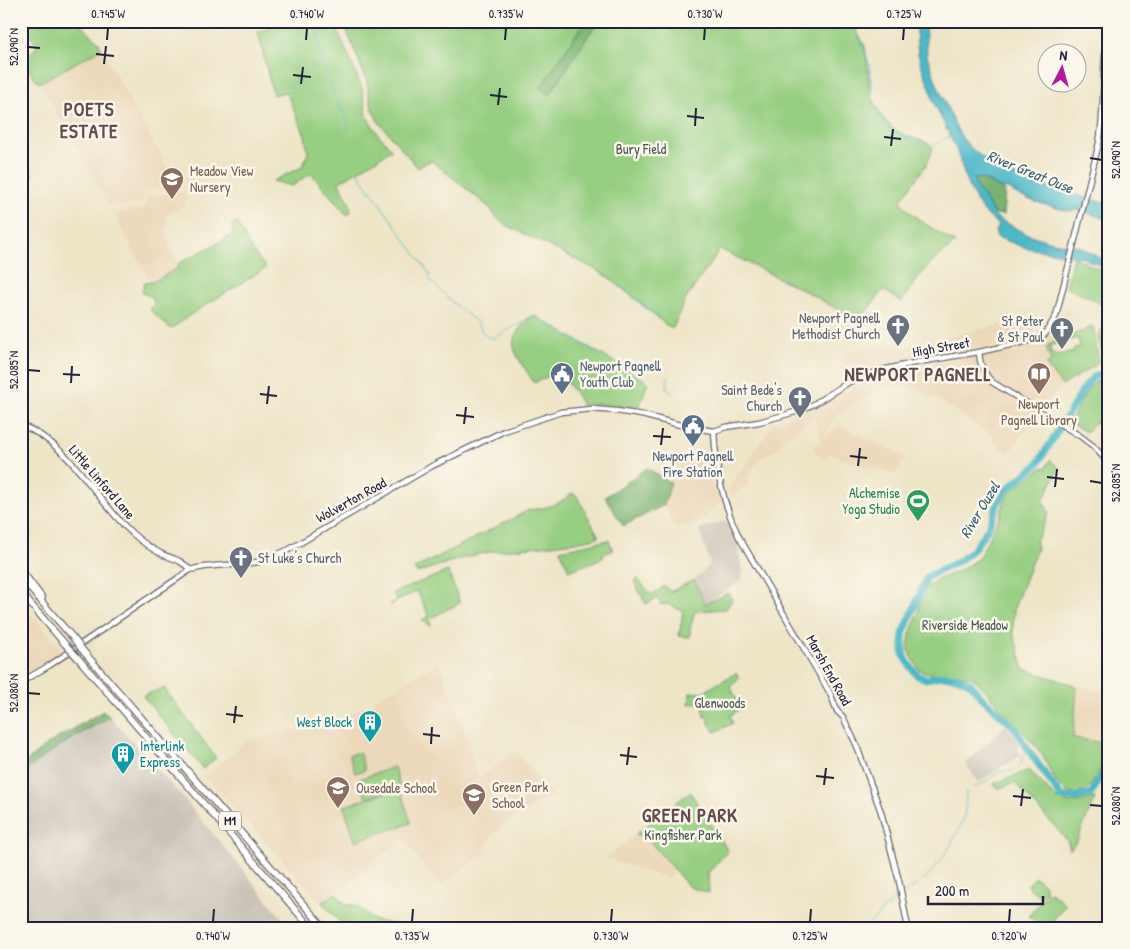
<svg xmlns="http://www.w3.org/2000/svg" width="1130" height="949" font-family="'Patrick Hand',sans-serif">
<rect width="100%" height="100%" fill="#fbf7ec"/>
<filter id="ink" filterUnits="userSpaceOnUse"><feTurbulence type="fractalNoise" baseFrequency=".02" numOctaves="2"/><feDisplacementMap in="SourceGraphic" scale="10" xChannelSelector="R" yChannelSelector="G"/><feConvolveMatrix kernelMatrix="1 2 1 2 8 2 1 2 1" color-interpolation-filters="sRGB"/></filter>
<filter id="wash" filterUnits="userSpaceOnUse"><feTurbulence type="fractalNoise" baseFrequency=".0096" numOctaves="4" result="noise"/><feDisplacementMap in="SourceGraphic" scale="20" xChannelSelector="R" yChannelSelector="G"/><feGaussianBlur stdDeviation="1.12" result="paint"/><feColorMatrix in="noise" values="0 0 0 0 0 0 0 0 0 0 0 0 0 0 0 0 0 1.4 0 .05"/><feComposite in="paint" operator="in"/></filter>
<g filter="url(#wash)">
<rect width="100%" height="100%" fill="#eee5c7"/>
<g fill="#ecd8ba">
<path d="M 101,49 L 177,184 L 171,187 L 142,192 L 143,202 L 119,206 L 114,203 L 108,204 L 40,82 Z"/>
<path d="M 184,191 L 187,204 L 166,216 L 168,243 L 180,267 L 152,284 L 113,213 L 145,208 L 145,196 Z"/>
<path d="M 1069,309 L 1071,310 L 1060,335 L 1046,347 L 1050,361 L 1045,366 L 1062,386 L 1045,403 L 1009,453 L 993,442 L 994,438 L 980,428 L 945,404 L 918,389 L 889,387 L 859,401 L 837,414 L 823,438 L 838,425 L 907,457 L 894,474 L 860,466 L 830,453 L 824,462 L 813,448 L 822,439 L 814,418 L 788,436 L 775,450 L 759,459 L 748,478 L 750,483 L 732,496 L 728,488 L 773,424 L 882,374 L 973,356 L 1039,339 L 1052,330 L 1065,310 Z"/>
<path d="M 1034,316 L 1034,334 L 1028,338 L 967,351 L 879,365 L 851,375 L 847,374 L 844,367 L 841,355 L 868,347 L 891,348 L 924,343 Z"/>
<path d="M 677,458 L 710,459 L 712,486 L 722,502 L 699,522 L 672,527 L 671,520 L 664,505 Z"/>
<path d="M 21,603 L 63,650 L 21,675 Z"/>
<path d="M 439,663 L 458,713 L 479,778 L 515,751 L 553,795 L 540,801 L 505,823 L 490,838 L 482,856 L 440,886 L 403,839 L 322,903 L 205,776 L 248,740 L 336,722 L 364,706 L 366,708 L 372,706 L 374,700 Z"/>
<path d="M 1077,686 L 1109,691 L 1109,744 L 1073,738 Z"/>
<path d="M 636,834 L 645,835 L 673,869 L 670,879 L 605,858 Z"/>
</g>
<g fill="#cbc3b8">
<path d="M 726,521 L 739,546 L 743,579 L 705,604 L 694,580 L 710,564 L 699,529 Z"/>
<path d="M 110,717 L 185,800 L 284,920 L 276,928 L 21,928 L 21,775 L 36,762 L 70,739 Z"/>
<path d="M 1006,725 L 1019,743 L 1016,746 L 1021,755 L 979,782 L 965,764 Z"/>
</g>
<g fill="#97cf82" stroke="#5c785e" fill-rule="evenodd">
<path d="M 23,21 L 77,21 L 99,42 L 101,49 L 39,83 C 32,76 28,68 25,57 L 37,47 Z"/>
<path d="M 268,21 L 335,21 L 339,34 L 362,88 L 367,117 L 378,134 L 392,150 L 339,182 L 349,201 L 351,212 L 347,215 L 311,173 L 292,186 L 273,181 L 302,167 L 308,153 L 305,135 L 286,92 L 273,95 L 258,32 L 269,29 Z"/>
<path d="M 343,21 L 851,21 L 865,46 L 871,95 L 881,115 L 893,129 L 907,136 L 928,143 L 932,146 L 933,149 L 926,165 L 901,200 C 903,212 944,236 955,243 C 932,262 917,275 902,302 L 883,290 L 864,315 L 858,312 L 853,316 L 850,314 L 849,316 L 807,292 L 720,249 L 684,302 L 673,328 L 666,325 L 611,279 L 593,268 L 506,225 L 496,217 L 490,208 L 432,161 L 427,162 L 418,168 L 378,121 L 372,108 L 366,79 Z"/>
<path d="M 28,167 L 33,176 L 28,180 L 31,185 L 21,191 L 21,177 Z"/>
<path d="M 237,222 L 252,250 L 266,268 L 196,311 L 171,329 L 150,310 L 154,304 L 152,297 L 142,293 L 144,283 L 153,282 L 178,268 L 178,264 L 233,235 L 232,225 Z"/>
<path d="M 1073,257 L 1109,274 L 1109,310 L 1093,299 L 1066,288 Z"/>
<path d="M 534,315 L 648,382 L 640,405 L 630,408 L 599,404 L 581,406 L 580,401 L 566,380 L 556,386 L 549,376 L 534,383 C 516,352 499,342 534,315 Z"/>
<path d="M 1109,319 L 1109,367 L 1107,368 L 1098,338 L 1099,334 Z"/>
<path d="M 1093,326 L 1099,360 L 1097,364 L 1062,386 L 1046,365 L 1051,362 L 1046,347 L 1053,341 L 1084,331 ZM 1078,338 L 1080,347 L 1074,348 L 1074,352 L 1056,356 L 1054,354 L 1051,354 L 1050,346 L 1052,345 Z"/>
<path d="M 1109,375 L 1109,423 L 1104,417 L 1101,418 L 1086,432 L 1070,423 C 1081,402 1085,384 1109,375 Z"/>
<path d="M 1050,460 L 1059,468 L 1043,501 L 1049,513 L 1036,541 L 1037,548 L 1032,561 L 1014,608 L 1013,632 L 1024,669 L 1077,686 L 1073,738 L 1109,744 L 1109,763 C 1091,772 1097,792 1074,794 C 1058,795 1048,763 1040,752 C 1030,738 1018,727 1006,715 C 998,707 981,682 972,678 C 956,672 950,676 934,674 C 929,673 924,672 919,670 L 908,650 L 910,634 L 919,611 L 919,602 L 925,589 L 936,580 L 959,571 L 979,558 L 1000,516 L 1005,500 L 1011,491 L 1043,467 L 1046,468 Z"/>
<path d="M 571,493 L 577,496 L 599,537 C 567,545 535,546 503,550 C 473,554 445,563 417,573 L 414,569 L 529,510 C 543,508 563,505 571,493 Z"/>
<path d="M 609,540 L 613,550 L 603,554 L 603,558 L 569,571 L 560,550 Z"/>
<path d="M 448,571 L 460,603 L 429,619 L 431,626 L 422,620 L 429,616 L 417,591 L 390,605 L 397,601 L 393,593 Z"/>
<path d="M 638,579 L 651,595 L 665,586 L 670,592 L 694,580 L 705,604 L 728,593 L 732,600 L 726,609 L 695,611 L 690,629 L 690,637 L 679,636 L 683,611 L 667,604 L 661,605 L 657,598 L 646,604 L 634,581 Z"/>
<path d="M 736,673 L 739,678 L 730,686 L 741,708 L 730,716 L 733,723 L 715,732 L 709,723 L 708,717 L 704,717 L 703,702 L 689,704 L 690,693 L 703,692 Z"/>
<path d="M 164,688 L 216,758 L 203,769 L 143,696 Z"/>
<path d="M 359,752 L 365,770 L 355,773 L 349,755 Z"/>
<path d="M 394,767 L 400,786 L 366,798 L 359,779 Z"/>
<path d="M 1029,770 L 1057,799 L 1070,803 L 1095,798 L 1077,841 L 1070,850 L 1067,840 L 1015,783 L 997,789 L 994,784 Z"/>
<path d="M 400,788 L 411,823 L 355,841 L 344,806 Z"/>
<path d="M 690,792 L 728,851 L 708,873 L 709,893 L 689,887 L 645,836 L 636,834 Z"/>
<path d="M 1035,877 L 1046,886 L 1044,889 L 1047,891 L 1043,895 L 1041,894 L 1039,896 L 1027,886 Z"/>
<path d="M 1049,891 L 1066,904 L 1047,928 L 1044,928 L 1029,916 Z"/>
<path d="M 336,893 L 346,905 C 362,902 364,917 377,921 C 386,924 396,924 406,926 L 405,928 L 342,928 L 340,926 L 341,923 L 322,903 Z"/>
</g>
<g fill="#79b270" stroke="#4e6a56">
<path d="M 585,21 L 598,21 L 550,94 L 544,92 L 540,88 Z"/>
<path d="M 975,178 L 981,179 L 1005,191 L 1003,215 L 995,214 L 976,186 L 974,181 Z"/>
<path d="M 647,468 L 671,483 L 664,505 L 623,526 L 605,497 Z"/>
<path d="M 103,711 L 110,717 C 79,734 48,751 21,775 L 21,766 L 48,744 Z"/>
</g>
<path fill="#4bb8c7" stroke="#366d81" d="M 915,21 L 925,21 L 927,55 L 937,84 L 957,129 C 969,152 987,161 1009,171 L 1009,173 L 1036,184 L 1102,202 L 1107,201 L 1109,196 L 1109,222 L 1100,217 L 1077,210 L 1068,211 L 1035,202 L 1013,193 L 1013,191 L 1005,188 L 1004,189 C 994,187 986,179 976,178 L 974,181 L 976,186 L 997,218 L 1027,234 L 1052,242 L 1081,247 L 1109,263 L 1109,269 L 1081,257 L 1026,248 L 997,237 L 995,231 L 999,226 L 982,210 L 968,186 L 957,151 L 933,101 L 930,88 L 923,70 L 918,54 Z"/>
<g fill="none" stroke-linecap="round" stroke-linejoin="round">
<g stroke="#4bb8c7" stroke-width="1">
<path d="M 314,21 L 328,82 L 349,125 L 348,129"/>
<path d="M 853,21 L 869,63 L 872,87 L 872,100 L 887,127 L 894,133 L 930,148 L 950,136"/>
<path d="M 288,87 L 323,60"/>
<path d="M 359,171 L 359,174 L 426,269 L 430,275 L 428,278 L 454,304 L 477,322 L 482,332 L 488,337 L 494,338 L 534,315 L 601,355"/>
<path d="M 620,286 L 659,317"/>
<path d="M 668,376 L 667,388 L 673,393"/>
<path d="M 975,787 L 987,781 L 999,772 L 1014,771 L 1021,764 L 1023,756 L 1029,751"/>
<path d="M 905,892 C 933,879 954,844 964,816 C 966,809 965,800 966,792"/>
<path d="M 865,928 L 897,897"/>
</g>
<path stroke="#4bb8c7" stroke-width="7" d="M 1109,371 L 1093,377 L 1084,388 L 1037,465 L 1007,489 L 999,501 L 988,528 L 974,549 L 959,561 L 927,577 L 903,634 L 903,654 L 910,666 L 918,676 L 926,679 L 941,676 L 957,677 L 971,684 L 980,696 L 1014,727 L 1029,751 L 1062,798 L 1075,798 L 1091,794 L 1104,771 L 1109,769"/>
</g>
</g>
<g filter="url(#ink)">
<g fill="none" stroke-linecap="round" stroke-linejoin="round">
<g stroke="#69666c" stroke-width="7">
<g id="secondary">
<path d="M 979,352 C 980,365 983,372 992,382 L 1080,436 L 1092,445 L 1109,463"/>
<path d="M 21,425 C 72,445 94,499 133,534 C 142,542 153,550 164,555 C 175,559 183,561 190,570"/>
<path d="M 714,431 C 716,469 722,502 739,537 L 830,693 L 837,711 L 843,717 L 856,744 L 881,812 L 899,881 L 908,928"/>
<path d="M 21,682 L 50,665 L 190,570 C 214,563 239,567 262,561 C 271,559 279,553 288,550 L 432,466 L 504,431 L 561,412 L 592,409 L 616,411 L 642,415 L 688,427 L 714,431 L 726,427 L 759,422 L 795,412 L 814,404 L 849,382 L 882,370 L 919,362 L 979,352 L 1037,339 L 1045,334 L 1056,316 L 1099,143 C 1106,103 1101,62 1109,23"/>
</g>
</g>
<g stroke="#69666c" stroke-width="8">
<g id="highway">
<path d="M 21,570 L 42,598"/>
<path d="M 21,578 L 73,638"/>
<path d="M 21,593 L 65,644"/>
<path d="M 84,652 L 324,928"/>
<path d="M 77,657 L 311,928"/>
</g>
</g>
<use href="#secondary" stroke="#fff" stroke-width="4.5"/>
<use href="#highway" stroke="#fff" stroke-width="5.5"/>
<g stroke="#69666c" stroke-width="8" stroke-linecap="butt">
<g id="highway-bridge">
<path d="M 73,638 L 84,652"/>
<path d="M 65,644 L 77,657"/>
</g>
</g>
<use href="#highway-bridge" stroke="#fff" stroke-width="5.5"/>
</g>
</g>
<path fill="none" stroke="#22223b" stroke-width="2" d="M 107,40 L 108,28M 306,40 L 307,28M 505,40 L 506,28M 704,40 L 705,28M 903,40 L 904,28M 28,47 L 40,48M 96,54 L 114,56M 104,64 L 106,46M 293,75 L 311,77M 301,84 L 303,67M 490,95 L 507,97M 498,105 L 500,88M 687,116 L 704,118M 695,126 L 696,108M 884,137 L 901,139M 891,146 L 893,129M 1090,158 L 1102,160M 28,370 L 40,371M 63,374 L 80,375M 71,383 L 72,366M 260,394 L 277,396M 267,404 L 269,386M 456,415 L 474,417M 464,424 L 466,407M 653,436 L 671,437M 661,445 L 663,428M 850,456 L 867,458M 858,466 L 860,448M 1047,477 L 1064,479M 1090,481 L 1102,483M 1055,487 L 1057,469M 28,693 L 40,694M 226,714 L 243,716M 234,723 L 236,706M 423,734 L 440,736M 431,744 L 432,727M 620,755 L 637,757M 627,765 L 629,747M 816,776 L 834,778M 824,785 L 826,768M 1013,796 L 1031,798M 1090,805 L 1102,806M 1021,806 L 1023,789M 213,922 L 214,909M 412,922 L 413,909M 611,922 L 612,909M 810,922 L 811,909M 1009,922 L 1010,909"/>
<defs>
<g id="school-pin" transform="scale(1.25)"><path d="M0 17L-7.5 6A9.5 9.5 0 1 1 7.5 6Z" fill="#8d6e63" stroke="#fbf7ec"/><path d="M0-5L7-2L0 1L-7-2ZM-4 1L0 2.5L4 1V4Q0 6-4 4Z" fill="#fff"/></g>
<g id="church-pin" transform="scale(1.25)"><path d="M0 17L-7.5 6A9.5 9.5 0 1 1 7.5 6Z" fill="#6b7280" stroke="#fbf7ec"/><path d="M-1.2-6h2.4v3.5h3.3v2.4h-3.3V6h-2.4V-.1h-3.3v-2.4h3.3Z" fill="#fff"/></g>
<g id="civic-pin" transform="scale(1.25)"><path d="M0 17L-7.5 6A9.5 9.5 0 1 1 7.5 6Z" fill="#5c6f8a" stroke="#fbf7ec"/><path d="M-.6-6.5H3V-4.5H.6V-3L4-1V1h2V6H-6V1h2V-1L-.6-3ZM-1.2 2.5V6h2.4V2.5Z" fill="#fff"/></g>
<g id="library-pin" transform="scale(1.25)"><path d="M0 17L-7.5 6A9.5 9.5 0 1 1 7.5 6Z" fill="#8d6e63" stroke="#fbf7ec"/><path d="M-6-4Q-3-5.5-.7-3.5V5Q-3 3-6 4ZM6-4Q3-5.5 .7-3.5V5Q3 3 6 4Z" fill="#fff"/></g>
<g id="stadium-pin" transform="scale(1.25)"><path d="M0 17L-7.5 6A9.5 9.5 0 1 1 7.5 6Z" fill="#2e9e5b" stroke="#fbf7ec"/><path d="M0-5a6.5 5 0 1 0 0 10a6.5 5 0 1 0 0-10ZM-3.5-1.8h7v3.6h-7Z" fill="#fff"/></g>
<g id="building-pin" transform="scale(1.25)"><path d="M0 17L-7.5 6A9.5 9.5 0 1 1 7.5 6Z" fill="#0f9aa8" stroke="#fbf7ec"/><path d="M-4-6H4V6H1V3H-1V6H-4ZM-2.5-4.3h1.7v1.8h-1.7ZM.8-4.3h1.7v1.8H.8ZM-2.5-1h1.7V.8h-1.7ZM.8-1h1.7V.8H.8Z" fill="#fff"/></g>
</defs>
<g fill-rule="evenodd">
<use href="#school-pin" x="172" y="179"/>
<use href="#church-pin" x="898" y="326"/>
<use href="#church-pin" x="1062" y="329"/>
<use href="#civic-pin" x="562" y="374"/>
<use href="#library-pin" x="1039" y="374"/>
<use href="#church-pin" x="800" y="398"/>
<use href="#civic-pin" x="693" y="426"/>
<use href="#stadium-pin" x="918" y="501"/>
<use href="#church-pin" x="241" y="558"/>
<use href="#building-pin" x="370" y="722"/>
<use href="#building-pin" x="123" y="754"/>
<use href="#school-pin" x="338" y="788"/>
<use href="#school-pin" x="474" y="795"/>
</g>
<g text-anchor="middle" stroke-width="5" stroke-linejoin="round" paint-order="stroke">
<rect fill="#fbf7ec" stroke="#636270" stroke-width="1" x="219" y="811.5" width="22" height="19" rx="4"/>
<g font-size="12" font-weight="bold" fill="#22223b">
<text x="230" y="825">M1</text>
</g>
<g font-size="14" fill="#455650" stroke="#fbf7ec">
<text x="641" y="154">Bury Field</text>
<text x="965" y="630">Riverside Meadow</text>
<text x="720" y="708">Glenwoods</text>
<text x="683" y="840">Kingfisher Park</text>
</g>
<g font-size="14" fill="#785e54" stroke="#fbf7ec" text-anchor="start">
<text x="190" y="176">Meadow View<tspan x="190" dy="16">Nursery</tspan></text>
<text x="1039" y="409" text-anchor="middle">Newport<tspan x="1039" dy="16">Pagnell Library</tspan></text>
<text x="492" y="792">Green Park<tspan x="492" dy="16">School</tspan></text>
<text x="356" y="793">Ousedale School</text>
</g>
<g font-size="14" fill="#5b616d" stroke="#fbf7ec" text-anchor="end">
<text x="880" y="323">Newport Pagnell<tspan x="880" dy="16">Methodist Church</tspan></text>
<text x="1044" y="326">St Peter<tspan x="1044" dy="16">&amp; St Paul</tspan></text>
<text x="782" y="395">Saint Bede's<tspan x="782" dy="16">Church</tspan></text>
<text x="258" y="563" text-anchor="start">St Luke's Church</text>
</g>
<g font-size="14" fill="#22223b" stroke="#fbf7ec">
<text transform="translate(941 347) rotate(-10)" y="5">High Street</text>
<text transform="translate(102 482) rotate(49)" y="5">Little Linford Lane</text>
<text transform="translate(351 500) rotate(-29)" y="5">Wolverton Road</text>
<text transform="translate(829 670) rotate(61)" y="5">Marsh End Road</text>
</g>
<g font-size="14" fill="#4e5e75" stroke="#fbf7ec" text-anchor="start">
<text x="580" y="371">Newport Pagnell<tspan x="580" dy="16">Youth Club</tspan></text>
<text x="693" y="461" text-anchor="middle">Newport Pagnell<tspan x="693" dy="16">Fire Station</tspan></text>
</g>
<g font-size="14" fill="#27864d" stroke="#fbf7ec" text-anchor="end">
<text x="900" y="498">Alchemise<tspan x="900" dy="16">Yoga Studio</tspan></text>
</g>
<g font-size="14" fill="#0d838f" stroke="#fbf7ec" text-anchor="end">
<text x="352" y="727">West Block</text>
<text x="140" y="751" text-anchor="start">Interlink<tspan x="140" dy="16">Express</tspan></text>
</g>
<g font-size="15" font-style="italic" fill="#325e73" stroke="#fbf7ec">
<text transform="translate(1030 172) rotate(22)" y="5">River Great Ouse</text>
<text transform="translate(980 510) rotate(-59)" y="5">River Ouzel</text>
</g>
<g font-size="19" font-weight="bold" letter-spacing="1" fill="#644b4d" stroke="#fbf7ec">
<text x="89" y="116">POETS<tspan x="89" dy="22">ESTATE</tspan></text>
<text x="918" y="381">NEWPORT PAGNELL</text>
<text x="690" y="822">GREEN PARK</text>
</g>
</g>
<rect width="1130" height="949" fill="none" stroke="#fbf7ec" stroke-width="55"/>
<g transform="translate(1062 68) rotate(6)"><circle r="24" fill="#fbf7ec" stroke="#a4a2a5"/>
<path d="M0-4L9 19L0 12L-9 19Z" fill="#b5179e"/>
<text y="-8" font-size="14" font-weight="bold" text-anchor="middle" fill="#22223b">N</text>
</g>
<path d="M928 896v8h115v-8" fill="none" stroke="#22223b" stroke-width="2.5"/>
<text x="935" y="896" font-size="15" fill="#22223b" stroke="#fbf7ec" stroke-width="4" paint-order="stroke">200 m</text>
<rect x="28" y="28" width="1074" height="894" fill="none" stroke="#22223b" stroke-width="2"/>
<g font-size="12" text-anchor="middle" fill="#22223b">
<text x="108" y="18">0.745°W</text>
<text x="307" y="18">0.740°W</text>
<text x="506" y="18">0.735°W</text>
<text x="705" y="18">0.730°W</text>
<text x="904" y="18">0.725°W</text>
<text transform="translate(14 47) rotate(-90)" y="4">52.090°N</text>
<text transform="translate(1116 160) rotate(-90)" y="4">52.090°N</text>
<text transform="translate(14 370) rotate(-90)" y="4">52.085°N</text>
<text transform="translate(1116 483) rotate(-90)" y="4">52.085°N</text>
<text transform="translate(14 693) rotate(-90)" y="4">52.080°N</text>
<text transform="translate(1116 806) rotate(-90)" y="4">52.080°N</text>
<text x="213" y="940">0.740°W</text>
<text x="412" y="940">0.735°W</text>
<text x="611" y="940">0.730°W</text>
<text x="810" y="940">0.725°W</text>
<text x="1009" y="940">0.720°W</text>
</g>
</svg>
